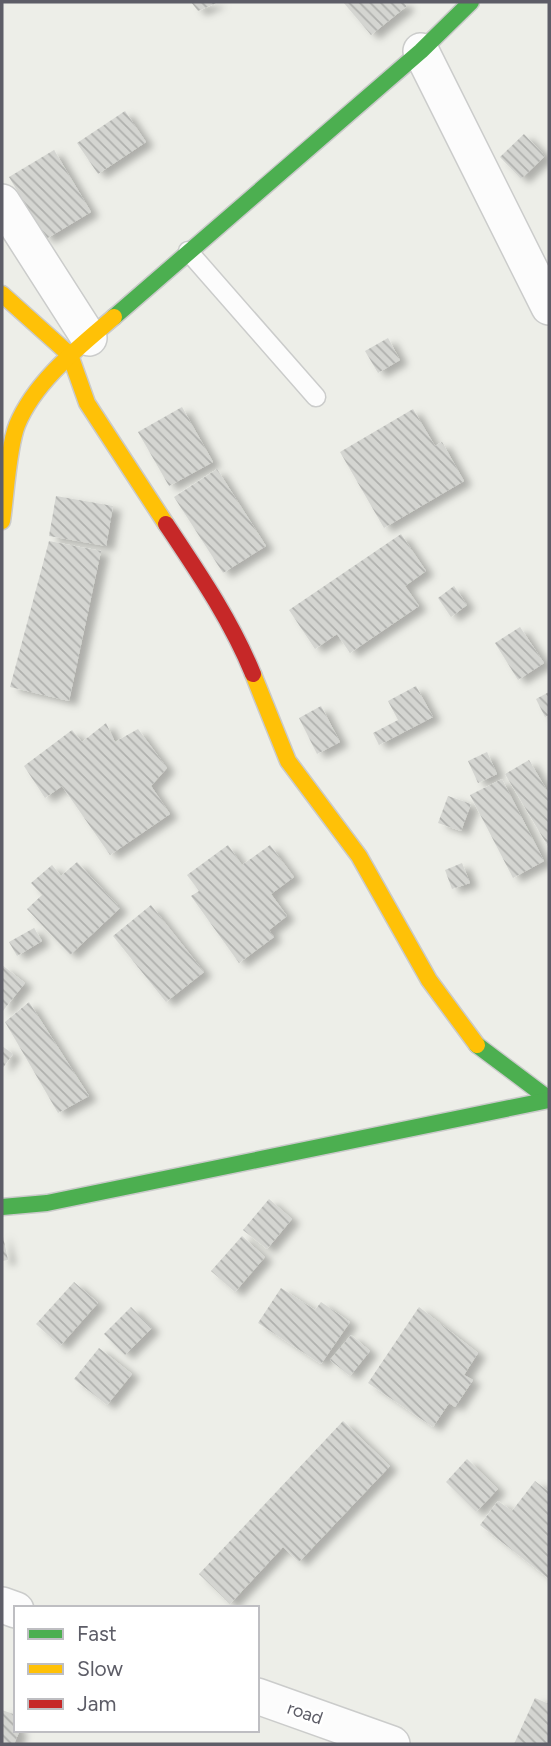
<svg xmlns="http://www.w3.org/2000/svg" width="551" height="1746" font-family="Figtree,sans-serif">
<defs>
<pattern id="building-back-hatch" width="6" height="6" patternUnits="userSpaceOnUse" patternTransform="scale(1.75)"><rect width="6" height="6" fill="#d4d5d1"/><path d="M-1 5l2 2M0 0l6 6M5-1l2 2" fill="none" stroke="#afb0ad"/></pattern>
<filter id="shadow"><feDropShadow dx="8" dy="4.5" stdDeviation="3.5" flood-color="#0004"/></filter>
</defs>
<rect width="100%" height="100%" fill="#edeee8"/>
<g fill="url(#building-back-hatch)" filter="url(#shadow)">
<path d="M 191,2 L 219,2 L 198,11 Z"/>
<path d="M 343,2 L 403,2 L 407,6 L 371,35 Z"/>
<path d="M 125,111 L 146,142 L 98,174 L 77,143 Z"/>
<path d="M 524,134 L 545,156 L 521,179 L 500,157 Z"/>
<path d="M 54,150 L 91,212 L 46,239 L 9,177 Z"/>
<path d="M 388,338 L 400,360 L 378,373 L 365,351 Z"/>
<path d="M 182,407 L 213,462 L 169,486 L 138,432 Z"/>
<path d="M 413,409 L 435,446 L 442,442 L 464,481 L 384,528 L 340,452 Z"/>
<path d="M 217,469 L 266,546 L 223,573 L 174,497 Z"/>
<path d="M 56,496 L 113,506 L 106,546 L 49,536 Z"/>
<path d="M 401,534 L 426,571 L 405,586 L 419,606 L 350,653 L 337,634 L 315,649 L 289,610 Z"/>
<path d="M 49,541 L 101,551 L 69,701 L 10,687 Z"/>
<path d="M 454,586 L 467,605 L 451,617 L 438,598 Z"/>
<path d="M 520,627 L 544,663 L 518,680 L 495,643 Z"/>
<path d="M 416,686 L 433,717 L 379,745 L 373,733 L 398,720 L 388,701 Z"/>
<path d="M 549,692 L 549,715 L 545,717 L 536,699 Z"/>
<path d="M 321,706 L 340,742 L 317,754 L 299,718 Z"/>
<path d="M 106,723 L 115,742 L 138,729 L 167,768 L 151,786 L 170,814 L 110,855 L 62,786 L 45,798 L 24,766 L 72,730 L 82,742 Z"/>
<path d="M 487,752 L 497,774 L 478,783 L 468,761 Z"/>
<path d="M 529,760 L 549,794 L 549,848 L 505,774 Z"/>
<path d="M 502,779 L 544,861 L 513,878 L 470,795 Z"/>
<path d="M 448,796 L 471,804 L 461,831 L 438,823 Z"/>
<path d="M 228,845 L 242,865 L 270,845 L 294,877 L 271,894 L 287,916 L 269,930 L 274,937 L 239,963 L 191,896 L 199,891 L 187,875 Z"/>
<path d="M 77,862 L 120,908 L 70,955 L 27,909 L 42,895 L 31,883 L 52,865 L 61,876 Z"/>
<path d="M 462,863 L 470,883 L 452,889 L 445,870 Z"/>
<path d="M 151,905 L 204,972 L 166,1002 L 113,936 Z"/>
<path d="M 34,928 L 42,941 L 17,956 L 9,942 Z"/>
<path d="M 2,965 L 25,983 L 2,1012 Z"/>
<path d="M 29,1002 L 89,1096 L 58,1113 L 5,1022 Z"/>
<path d="M 2,1046 L 13,1054 L 2,1069 Z"/>
<path d="M 269,1199 L 292,1219 L 267,1249 L 243,1230 Z"/>
<path d="M 2,1232 L 8,1260 L 2,1261 Z"/>
<path d="M 242,1236 L 265,1257 L 235,1292 L 211,1271 Z"/>
<path d="M 74,1282 L 98,1303 L 60,1346 L 36,1324 Z"/>
<path d="M 281,1288 L 315,1310 L 321,1302 L 350,1322 L 321,1364 L 258,1323 Z"/>
<path d="M 131,1307 L 152,1328 L 125,1355 L 104,1334 Z"/>
<path d="M 419,1307 L 478,1353 L 464,1375 L 473,1380 L 455,1407 L 449,1403 L 433,1427 L 368,1383 Z"/>
<path d="M 351,1335 L 370,1351 L 350,1376 L 330,1360 Z"/>
<path d="M 99,1348 L 132,1374 L 107,1405 L 74,1379 Z"/>
<path d="M 343,1421 L 390,1466 L 299,1562 L 283,1547 L 230,1604 L 199,1574 Z"/>
<path d="M 467,1459 L 498,1489 L 476,1512 L 446,1482 Z"/>
<path d="M 535,1481 L 549,1492 L 549,1579 L 480,1525 L 498,1501 L 512,1511 Z"/>
<path d="M 535,1698 L 549,1704 L 549,1744 L 514,1744 Z"/>
<path d="M 2,1710 L 16,1715 L 16,1730 L 20,1730 L 14,1744 L 2,1744 Z"/>
</g>
<g fill="none" stroke-linecap="round" stroke-linejoin="round">
<g stroke="#cbcccb" stroke-width="21">
<path id="lane" d="M 188,251 L 316,397"/>
</g>
<g stroke="#cbcccb" stroke-width="38">
<g id="street">
<path d="M 421,51 L 549,307"/>
<path d="M 2,202 L 89,338"/>
<path d="M 2,1605 L 16,1610"/>
<path d="M 257,1696 L 392,1744"/>
</g>
</g>
<g stroke="#cacaca" stroke-width="19">
<g id="fast">
<path d="M 114,317 L 421,51 L 471,2"/>
<path d="M 477,1045 L 549,1099"/>
<path d="M 2,1207 L 47,1203 L 549,1100"/>
</g>
</g>
<g stroke="#cacaca" stroke-width="19">
<g id="slow">
<path d="M 2,294 L 70,355 L 87,403 L 166,524"/>
<path d="M 2,521 C 6,495 8,448 17,425 C 35,381 79,347 114,317"/>
<path d="M 253,674 L 288,761 L 359,856 L 429,980 L 477,1045"/>
</g>
</g>
<g stroke="#cacaca" stroke-width="19">
<path id="jam" d="M 166,524 C 198,572 231,620 253,674"/>
</g>
<use href="#lane" stroke="#fcfcfc" stroke-width="18"/>
<use href="#street" stroke="#fcfcfc" stroke-width="35"/>
<use href="#fast" stroke="#4caf50" stroke-width="16"/>
<use href="#slow" stroke="#ffc107" stroke-width="16"/>
<use href="#jam" stroke="#c62828" stroke-width="16"/>
</g>
<g text-anchor="middle" stroke-width="5" stroke-linejoin="round" paint-order="stroke">
<g font-size="18" fill="#5d5d67" stroke="#fff">
<text transform="translate(305 1713) rotate(19)" y="6">road</text>
</g>
</g>
<rect width="551" height="1746" fill="none" stroke="#5d5d67" stroke-width="7"/>
<rect x="14" y="1606" width="245" height="126" fill="#ffffff" stroke="#bebec2" stroke-width="2"/>
<rect x="28" y="1629" width="35" height="10" fill="#4caf50" stroke="#bebec2" stroke-width="2"/>
<text x="77" y="1641" font-size="21" fill="#5d5d67">Fast</text>
<rect x="28" y="1664" width="35" height="10" fill="#ffc107" stroke="#bebec2" stroke-width="2"/>
<text x="77" y="1676" font-size="21" fill="#5d5d67">Slow</text>
<rect x="28" y="1699" width="35" height="10" fill="#c62828" stroke="#bebec2" stroke-width="2"/>
<text x="77" y="1711" font-size="21" fill="#5d5d67">Jam</text>
</svg>
